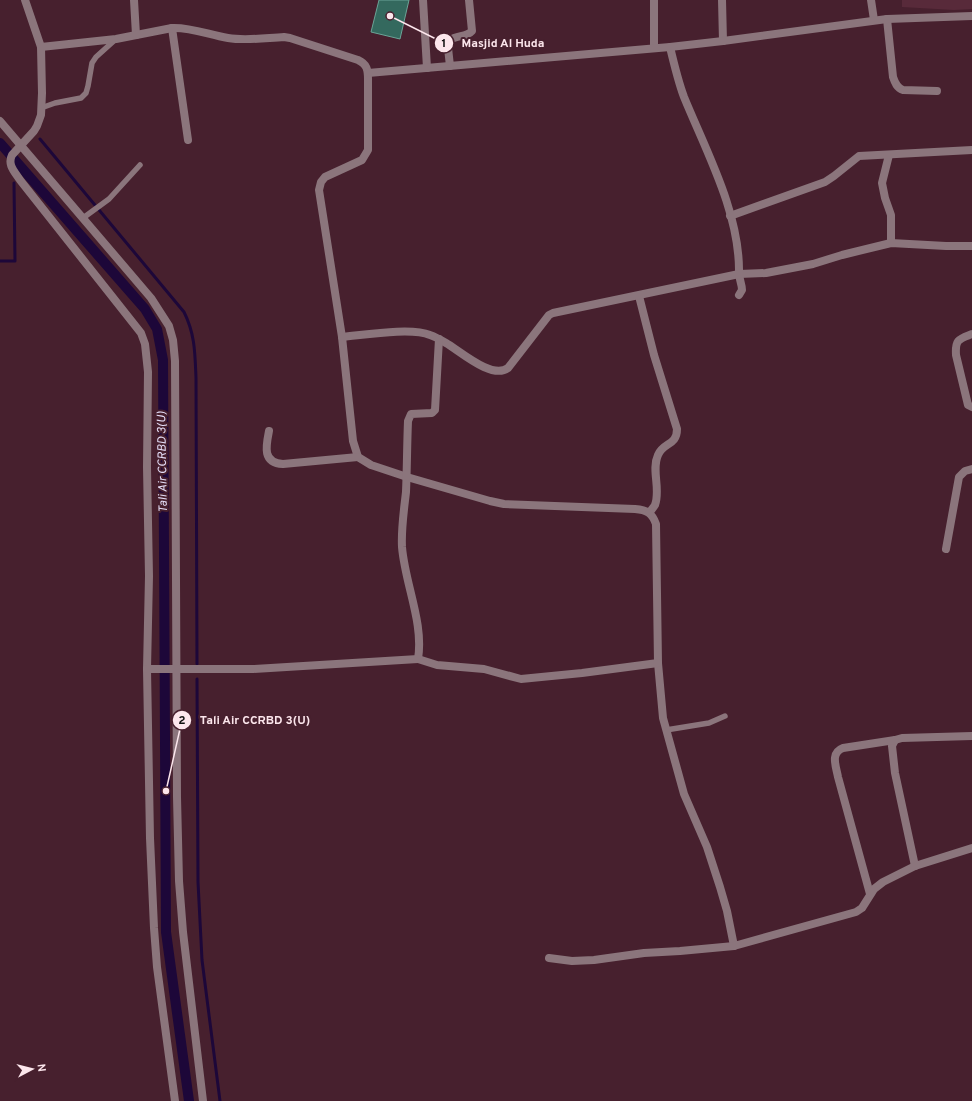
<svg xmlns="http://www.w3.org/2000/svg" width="972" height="1101" font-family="Overpass,sans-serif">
<rect width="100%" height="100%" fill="#47202e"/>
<path fill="#582a3a" d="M 902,0 L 972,0 L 972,9 L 954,10 L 902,7 Z"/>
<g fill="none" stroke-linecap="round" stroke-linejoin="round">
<g stroke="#1d0739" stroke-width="3">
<path d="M 40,139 L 184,312 C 195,334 195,353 196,378 L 197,664"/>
<path d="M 0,261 L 15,261 L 14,183"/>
<path d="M 197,679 L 198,882 L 202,960 L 220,1101"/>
</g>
<path stroke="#1d0739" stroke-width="10" d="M 0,143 L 145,309 L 157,329 L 163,360 L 166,932 L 189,1101"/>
</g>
<path fill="#34695e" stroke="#6ba497" d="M 379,0 L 409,0 L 400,39 L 371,32 Z"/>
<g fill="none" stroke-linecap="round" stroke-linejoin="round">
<g stroke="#8b757c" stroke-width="5.5">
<path d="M 41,108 L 55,103 L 81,98 L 86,93 L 88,86 L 92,63 L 96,57 L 116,39"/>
<path d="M 83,218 L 109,199 L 140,165"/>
<path d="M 666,730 L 709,723 L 725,716"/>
</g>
<g stroke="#8b757c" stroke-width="8">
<path d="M 25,0 L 41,47 L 42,93 L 41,115 L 37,126 L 34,131 L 12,155 C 7,165 15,172 20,180 L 141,333 L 145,344 L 148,372 L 147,467 L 149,576 L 147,669 L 150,838 L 154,928 L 157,967 L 175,1101"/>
<path d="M 134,0 L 136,35"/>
<path d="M 423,0 L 427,68"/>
<path d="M 722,0 L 723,41"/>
<path d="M 871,0 L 874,20"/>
<path d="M 887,19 L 893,77 C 895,83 897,88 903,90 L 937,91"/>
<path d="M 172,28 L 188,140"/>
<path d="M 41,47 L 116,39 L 172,28 C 191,27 209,35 228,38 C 246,41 265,38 284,37 L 290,38 L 358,60 C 367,64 368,70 368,79 L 368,150 L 362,160 L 325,177 L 321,182 L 319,190 L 342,337 L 353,441 L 358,457 L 371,465 L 407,477 L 490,501 L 504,504 L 635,509 C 647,510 652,513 656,524 L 658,663 L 663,718 L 684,794 L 707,847 L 720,887 L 727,911 L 734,946"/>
<path d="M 654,47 L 654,0"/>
<path d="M 670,47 C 674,64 678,81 684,97 C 706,151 740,213 739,273 C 739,279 742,284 742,290 L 739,295"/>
<path d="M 450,66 L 448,48 L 450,40 C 457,35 467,37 472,31 L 469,0"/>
<path d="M 0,121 L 151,298 L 169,326 L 173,340 L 175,361 L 177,797 L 179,881 L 183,932 L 203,1101"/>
<path d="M 889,155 L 882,183 L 885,198 L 891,215 L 891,243"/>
<path d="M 730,216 L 825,182 L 834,176 L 859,156 L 972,150"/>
<path d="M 639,296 L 654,355 L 677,429 C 677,446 663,442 658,455 C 651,470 661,489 655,505 C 654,507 651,510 650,512"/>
<path d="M 972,334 C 959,339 955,339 956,355 L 968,405 L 972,407"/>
<path d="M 342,337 C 364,335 411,327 430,335 C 436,337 441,340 446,343 C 460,351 492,380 508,368 L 549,315 L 553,313 L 739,274 L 766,273 L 813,264 L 842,255 L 891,243 L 946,246 L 972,246"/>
<path d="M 269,431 C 266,446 262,463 283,464 L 358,457"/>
<path d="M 946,549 L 959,477 L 965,471 L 972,469"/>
<path d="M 418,659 L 437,665 L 484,669 L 521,679 L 582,673 L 658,663"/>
<path d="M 147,669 L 253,669 L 418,659 C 424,623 405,584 402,547 C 401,529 404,510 406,492 C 407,469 407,445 408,421 L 411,414 L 432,413 L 435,410 L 439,339"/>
<path d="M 915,866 L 895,773 L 892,746 L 895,740 L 902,738 L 972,736"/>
<path d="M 870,894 L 838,777 C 836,766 830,753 843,748 L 895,740"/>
<path d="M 549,958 L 572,961 L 594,960 L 644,953 L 680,951 L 734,946 L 856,912 L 862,908 L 874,889 L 883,882 L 915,866 L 972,848"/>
</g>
<path stroke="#8b757c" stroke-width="8" d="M 368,73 L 670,47 L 723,41 L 887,19 L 972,16"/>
</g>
<g text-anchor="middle" stroke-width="4" stroke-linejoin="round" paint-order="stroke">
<g font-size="12" font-style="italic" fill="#e4ddf7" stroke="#47202e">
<text transform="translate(162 462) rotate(-91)" y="4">Tali Air CCRBD 3(U)</text>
</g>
</g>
<path fill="none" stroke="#fce6ec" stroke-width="1.5" d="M390 16L444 43M166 791L182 720"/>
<g fill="#fce6ec" stroke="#47202e" stroke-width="1.5">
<circle cx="390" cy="16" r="4"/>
<circle cx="166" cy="791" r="4"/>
<circle cx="444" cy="43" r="10"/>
<circle cx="182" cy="720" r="10"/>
</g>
<g font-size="12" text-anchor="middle" font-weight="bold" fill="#111">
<text x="444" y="47">1</text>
<text x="182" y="724">2</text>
</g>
<g font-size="12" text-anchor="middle" font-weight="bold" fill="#fce6ec" stroke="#47202e" stroke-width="4" stroke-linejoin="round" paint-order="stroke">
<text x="503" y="47">Masjid Al Huda</text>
<text x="255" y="724">Tali Air CCRBD 3(U)</text>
</g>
<g transform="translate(32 1069) rotate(83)" stroke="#47202e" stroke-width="3" paint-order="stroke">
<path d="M0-3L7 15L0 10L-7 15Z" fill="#fce6ec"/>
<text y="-6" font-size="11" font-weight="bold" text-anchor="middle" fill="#fce6ec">N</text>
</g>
</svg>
